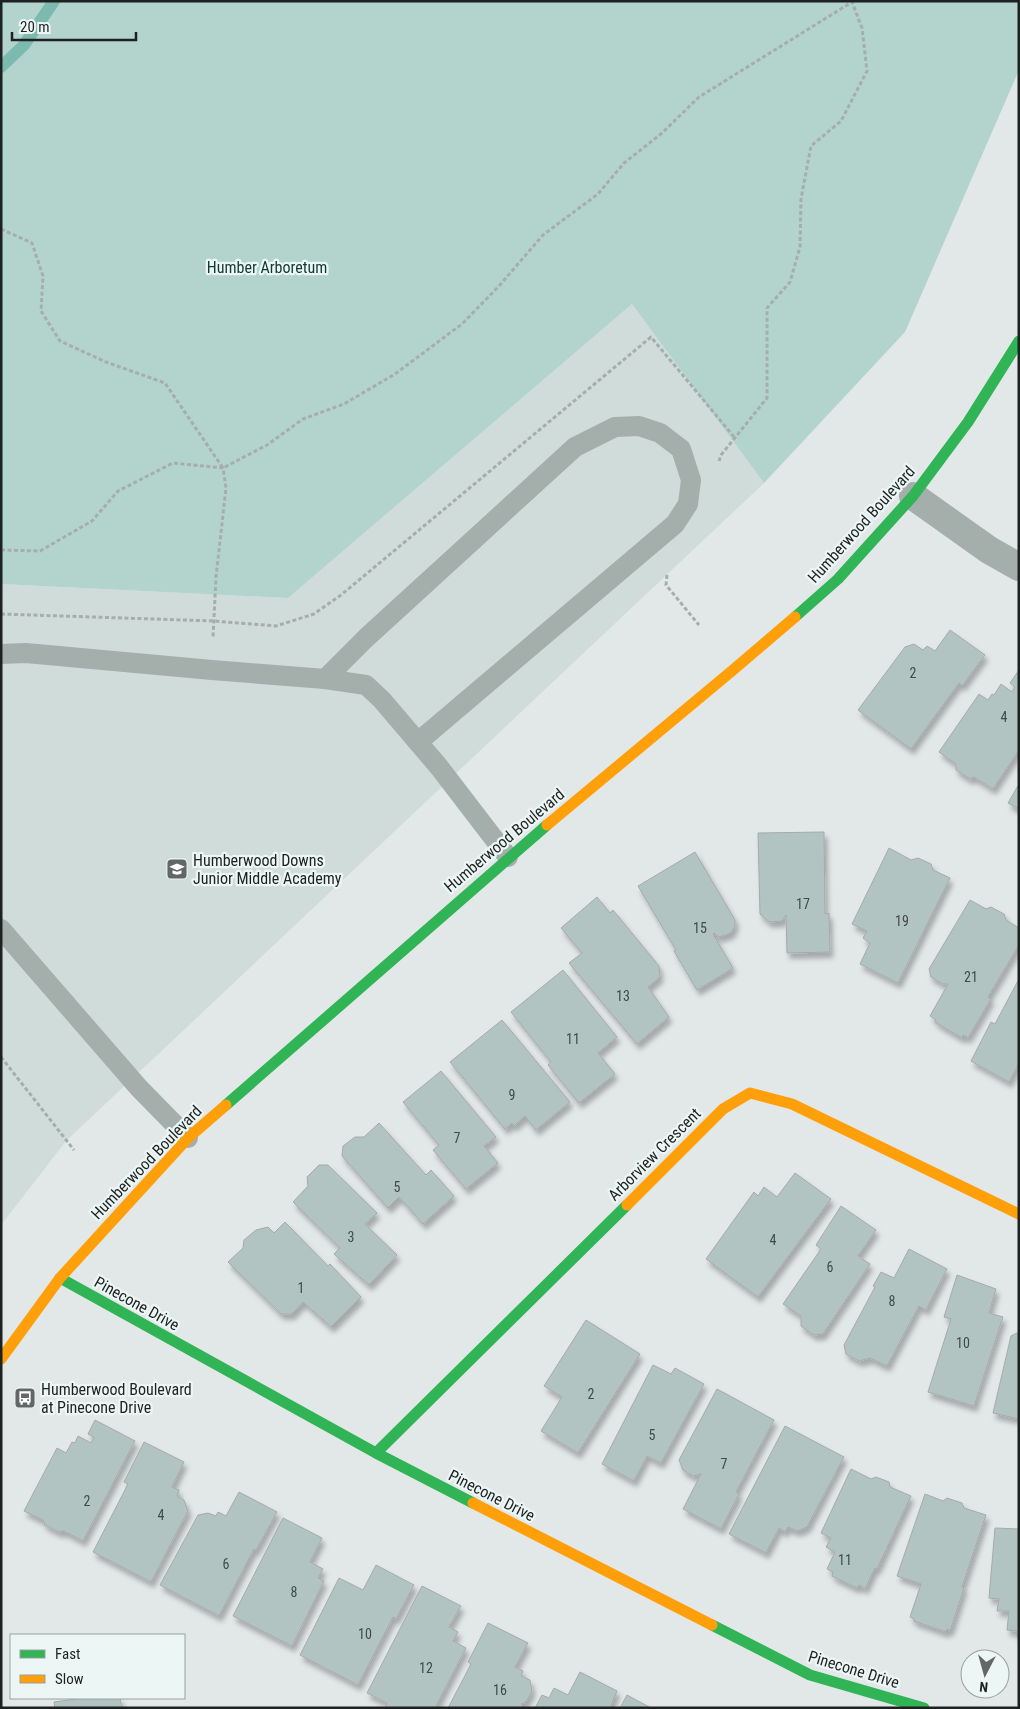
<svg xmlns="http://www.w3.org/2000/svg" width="1020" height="1709" font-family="'Roboto Condensed',sans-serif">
<defs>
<filter id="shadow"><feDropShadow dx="3" dy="5.5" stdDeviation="2.5" flood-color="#0004"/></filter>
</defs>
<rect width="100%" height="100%" fill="#e2e7e7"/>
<path fill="#cfdcda" d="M 632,304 L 764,483 L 66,1141 L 1,1225 L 1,584 L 288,598 Z"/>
<path fill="#b3d3cd" d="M 1,1 L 1019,1 L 1019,70 L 905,332 L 764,483 L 632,304 L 288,598 L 1,584 Z"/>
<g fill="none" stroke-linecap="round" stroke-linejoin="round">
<path stroke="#7cbab0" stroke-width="12" d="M 1,67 L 24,45 L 54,1"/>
</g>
<g fill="#b2c4c2" stroke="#a6aaa9" filter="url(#shadow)">
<path d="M 950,630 L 985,655 L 962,686 L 959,683 L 911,749 L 858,710 L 905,647 L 914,644 L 923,650 L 927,646 L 935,651 Z"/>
<path d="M 1019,670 L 1019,750 L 993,789 L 974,777 L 970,779 L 956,770 L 956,764 L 939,752 L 979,694 L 988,700 L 992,694 L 994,695 L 1001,684 L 1012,692 L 1015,687 L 1010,683 Z"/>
<path d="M 1019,784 L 1019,809 L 1008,803 Z"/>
<path d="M 824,832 L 825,914 L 829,913 L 830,952 L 787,953 L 786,915 L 782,921 L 769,922 L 760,914 L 758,833 Z"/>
<path d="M 889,848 L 911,860 L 918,858 L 931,864 L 933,870 L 950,878 L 898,983 L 860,964 L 870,943 L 863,938 L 867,931 L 852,924 Z"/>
<path d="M 695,852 L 735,920 L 735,926 L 731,933 L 719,937 L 714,933 L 713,934 L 733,968 L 697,990 L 674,951 L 676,950 L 638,886 Z"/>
<path d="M 597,897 L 610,913 L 613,910 L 659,966 L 660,977 L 648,987 L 669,1017 L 637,1044 L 569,963 L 582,953 L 561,928 Z"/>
<path d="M 970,900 L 986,909 L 991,907 L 1004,914 L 1006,920 L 1019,928 L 1019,945 L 988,997 L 991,999 L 968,1038 L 963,1035 L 962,1038 L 935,1022 L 936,1020 L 930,1016 L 948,984 L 943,984 L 931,977 L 929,969 Z"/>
<path d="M 563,970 L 617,1037 L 598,1053 L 615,1074 L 579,1103 L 548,1065 L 551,1062 L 511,1012 Z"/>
<path d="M 1019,979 L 1019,1063 L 1009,1082 L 971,1061 L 991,1022 L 995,1024 Z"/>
<path d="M 502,1020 L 570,1102 L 536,1130 L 525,1116 L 514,1126 L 512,1123 L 505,1129 L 450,1062 Z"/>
<path d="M 441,1071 L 496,1137 L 484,1146 L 498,1163 L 466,1189 L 433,1150 L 439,1145 L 403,1102 Z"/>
<path d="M 379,1123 L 426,1175 L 431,1170 L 454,1196 L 423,1224 L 399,1197 L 388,1208 L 342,1156 L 343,1146 L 355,1137 L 364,1137 Z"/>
<path d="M 319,1165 L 328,1165 L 377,1213 L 365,1224 L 397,1255 L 369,1285 L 334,1254 L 340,1248 L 293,1202 L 308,1186 L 307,1177 Z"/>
<path d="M 795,1173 L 831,1199 L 758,1297 L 706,1259 L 754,1192 L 758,1196 L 764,1187 L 777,1197 Z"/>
<path d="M 841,1206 L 876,1230 L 858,1256 L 870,1264 L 823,1334 L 814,1335 L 801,1326 L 801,1316 L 783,1304 L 821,1249 L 816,1245 Z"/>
<path d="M 285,1222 L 328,1266 L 330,1264 L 361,1297 L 331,1327 L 303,1302 L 292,1314 L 281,1314 L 228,1262 L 243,1248 L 244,1240 L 256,1230 L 268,1227 L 274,1233 Z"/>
<path d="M 909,1249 L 947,1269 L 926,1310 L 919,1306 L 887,1366 L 870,1358 L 859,1361 L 846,1354 L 844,1345 L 875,1287 L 873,1286 L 881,1272 L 894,1278 Z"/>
<path d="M 957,1275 L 996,1289 L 989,1313 L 1003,1317 L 974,1406 L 928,1392 L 951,1319 L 944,1317 Z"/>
<path d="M 586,1320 L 640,1354 L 578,1453 L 541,1431 L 562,1397 L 544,1386 Z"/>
<path d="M 1019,1332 L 1019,1419 L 993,1413 L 1011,1336 Z"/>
<path d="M 653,1365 L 671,1374 L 675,1368 L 704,1384 L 661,1463 L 647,1456 L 634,1481 L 602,1464 Z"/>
<path d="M 717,1389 L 774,1420 L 736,1492 L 739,1494 L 721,1529 L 683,1509 L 701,1474 L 693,1476 L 683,1470 L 679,1460 Z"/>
<path d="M 95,1420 L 135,1441 L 83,1541 L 64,1531 L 59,1532 L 45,1525 L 43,1520 L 24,1511 L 57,1448 L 66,1453 L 72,1442 L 75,1443 L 78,1436 L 91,1443 L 94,1437 L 88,1434 Z"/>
<path d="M 785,1426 L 844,1457 L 807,1527 L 797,1531 L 788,1527 L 785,1532 L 779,1528 L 766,1553 L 729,1534 Z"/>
<path d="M 144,1442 L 184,1462 L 172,1487 L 179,1490 L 177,1496 L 184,1500 L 188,1511 L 151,1582 L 93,1552 L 128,1484 L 124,1482 Z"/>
<path d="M 851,1469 L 871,1479 L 876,1477 L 889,1482 L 890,1487 L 911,1496 L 877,1569 L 875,1568 L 865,1589 L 859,1585 L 857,1588 L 832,1576 L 833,1572 L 827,1569 L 835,1552 L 826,1547 L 831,1538 L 821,1533 Z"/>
<path d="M 239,1492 L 277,1512 L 256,1550 L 254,1549 L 219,1616 L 160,1585 L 198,1515 L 208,1513 L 216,1516 L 218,1512 L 226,1516 Z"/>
<path d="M 925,1494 L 943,1501 L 947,1498 L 962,1503 L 964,1508 L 986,1515 L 962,1587 L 964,1588 L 950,1631 L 947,1629 L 946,1632 L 914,1621 L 914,1619 L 910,1617 L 921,1584 L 897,1576 Z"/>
<path d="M 283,1518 L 322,1538 L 310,1562 L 323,1569 L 318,1578 L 324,1581 L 292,1646 L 233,1616 Z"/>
<path d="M 995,1528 L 1019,1529 L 1019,1636 L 1016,1636 L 1017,1631 L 1007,1630 L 1009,1611 L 997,1611 L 999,1599 L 989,1598 Z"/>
<path d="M 376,1565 L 414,1585 L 396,1619 L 393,1617 L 358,1685 L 300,1655 L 339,1578 L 363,1590 Z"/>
<path d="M 422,1586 L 461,1606 L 449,1627 L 458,1632 L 453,1641 L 466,1648 L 435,1708 L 386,1708 L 387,1703 L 367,1693 Z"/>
<path d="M 488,1623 L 528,1643 L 515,1667 L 523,1671 L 521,1676 L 530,1680 L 532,1691 L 526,1702 L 521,1704 L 523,1706 L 523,1708 L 448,1708 L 471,1664 L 468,1662 Z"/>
<path d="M 580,1672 L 617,1691 L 610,1708 L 535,1708 L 542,1695 L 549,1698 L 554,1688 L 568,1695 Z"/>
<path d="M 627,1695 L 651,1708 L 620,1708 Z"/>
<path d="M 83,1698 L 120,1698 L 122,1708 L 55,1708 L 54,1702 Z"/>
</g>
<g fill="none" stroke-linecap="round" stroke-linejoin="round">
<g stroke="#a6aeac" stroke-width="3" stroke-dasharray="4 2.5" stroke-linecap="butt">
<path d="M 1,229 L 32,243 L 43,276 L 41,311 L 60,341 L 106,362 L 165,383 L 223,468 L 267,445 L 303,419 L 344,404 L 395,374 L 462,324 L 499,286 L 543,235 L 598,194 L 624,163 L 661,134 L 699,97 L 852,2 L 862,28 L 867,71 L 841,121 L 811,146 L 801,199 L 800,247 L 790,282 L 767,308 L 767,398 L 721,455 L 719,461"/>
<path d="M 1,550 L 40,551 L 92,521 L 118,491 L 173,463 L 223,468 L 226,488 L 216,577 L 213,637"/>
<path d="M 667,575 L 666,585 L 699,625"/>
<path d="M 1,614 L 214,621 L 276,626 L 314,614 L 341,595 L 651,337 L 735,438"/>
<path d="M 1,1057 L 74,1150"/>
</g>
<g stroke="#a4afac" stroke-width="20">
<path d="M 1,654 L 26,653 L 212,670 L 325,679 L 366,685 L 382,700 L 439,767 L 508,857"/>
<path d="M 325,679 L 366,638 L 575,447 L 615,427 L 639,426 L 660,433 L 681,449 L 691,480 L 688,504 L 675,524 L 418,742"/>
<path d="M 1,929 L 139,1088 L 188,1138"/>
</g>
<path stroke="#a4afac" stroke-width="28" d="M 913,496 L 989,550 L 1019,567"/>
<g stroke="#30b455" stroke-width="11">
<path d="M 795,617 L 838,579 L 913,496 L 968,422 L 1019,341"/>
<path d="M 226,1105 L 547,825"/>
<path d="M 60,1278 L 376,1453 L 473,1503"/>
<path d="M 376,1453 L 627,1205"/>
<path d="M 712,1625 L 810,1675 L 924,1708"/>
</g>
<g stroke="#ff9f0a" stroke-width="11">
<path d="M 547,825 L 733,670 L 795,617"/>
<path d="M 627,1205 L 723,1109 L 750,1093 L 792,1104 L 1019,1214"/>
<path d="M 1,1359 L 60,1278 L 188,1138 L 226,1105"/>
<path d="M 473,1503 L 712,1625"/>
</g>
</g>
<defs>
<g id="school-square" transform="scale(1.125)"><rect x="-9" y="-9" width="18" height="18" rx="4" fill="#626666" stroke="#ecf7f5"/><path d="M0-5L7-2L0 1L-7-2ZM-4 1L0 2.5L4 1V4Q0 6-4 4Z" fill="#fff"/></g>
<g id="bus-square" transform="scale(1.125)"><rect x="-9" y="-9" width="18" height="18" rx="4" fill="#626666" stroke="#ecf7f5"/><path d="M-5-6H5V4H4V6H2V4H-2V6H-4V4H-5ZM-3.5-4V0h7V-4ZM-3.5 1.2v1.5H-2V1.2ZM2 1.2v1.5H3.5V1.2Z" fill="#fff"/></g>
</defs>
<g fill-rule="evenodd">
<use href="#school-square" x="177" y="869"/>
<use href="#bus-square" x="25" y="1398"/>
</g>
<g text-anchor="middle" stroke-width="4.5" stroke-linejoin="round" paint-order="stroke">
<g font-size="14" fill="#424a48">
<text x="913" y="678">2</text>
<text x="1004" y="722">4</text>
<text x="803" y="909">17</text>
<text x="902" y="926">19</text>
<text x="700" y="933">15</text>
<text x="971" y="982">21</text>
<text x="623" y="1001">13</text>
<text x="573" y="1044">11</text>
<text x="512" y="1100">9</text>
<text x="457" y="1143">7</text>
<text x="397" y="1192">5</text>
<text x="351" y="1242">3</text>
<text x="773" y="1245">4</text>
<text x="830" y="1272">6</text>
<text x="301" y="1293">1</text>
<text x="892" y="1306">8</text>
<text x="963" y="1348">10</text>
<text x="591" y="1399">2</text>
<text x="652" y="1440">5</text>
<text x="724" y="1469">7</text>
<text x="87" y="1506">2</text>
<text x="161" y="1520">4</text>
<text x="845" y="1565">11</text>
<text x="226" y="1569">6</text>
<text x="294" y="1597">8</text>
<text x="365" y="1639">10</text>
<text x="426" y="1673">12</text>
<text x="500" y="1695">16</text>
</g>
<g font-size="16" fill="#103933" stroke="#ecf7f5">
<text x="267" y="273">Humber Arboretum</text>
</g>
<g font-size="16" fill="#1d2120" stroke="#ecf7f5">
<text transform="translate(861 524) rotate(-48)" y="6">Humberwood Boulevard</text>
<text transform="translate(504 840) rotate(-40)" y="6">Humberwood Boulevard</text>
<text transform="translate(654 1154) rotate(-45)" y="6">Arborview Crescent</text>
<text transform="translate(146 1162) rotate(-46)" y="6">Humberwood Boulevard</text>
<text transform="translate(137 1303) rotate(29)" y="6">Pinecone Drive</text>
<text transform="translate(492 1495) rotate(27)" y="6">Pinecone Drive</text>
<text transform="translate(854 1669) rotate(17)" y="6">Pinecone Drive</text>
</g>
<g font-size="16" fill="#1d2120" stroke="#ecf7f5" text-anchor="start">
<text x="193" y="866">Humberwood Downs<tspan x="193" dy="18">Junior Middle Academy</tspan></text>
<text x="41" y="1395">Humberwood Boulevard<tspan x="41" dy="18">at Pinecone Drive</tspan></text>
</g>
</g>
<rect width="1020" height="1709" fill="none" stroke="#1d2120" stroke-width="5"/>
<rect x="10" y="1634" width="175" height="65" fill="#ecf7f5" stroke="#99a1a0"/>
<rect x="20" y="1650" width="25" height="8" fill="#30b455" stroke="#99a1a0"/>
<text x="55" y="1659" font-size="15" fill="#1d2120">Fast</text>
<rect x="20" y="1675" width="25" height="8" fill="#ff9f0a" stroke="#99a1a0"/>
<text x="55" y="1684" font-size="15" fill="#1d2120">Slow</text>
<g transform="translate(985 1674) rotate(186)"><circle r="24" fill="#ecf7f5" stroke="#99a1a0"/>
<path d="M0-4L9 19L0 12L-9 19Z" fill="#626666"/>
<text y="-8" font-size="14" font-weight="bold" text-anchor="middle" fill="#1d2120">N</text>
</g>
<path d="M12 32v8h124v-8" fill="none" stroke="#1d2120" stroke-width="2.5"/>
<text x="20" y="32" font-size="15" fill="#1d2120" stroke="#ecf7f5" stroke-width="4" paint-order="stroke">20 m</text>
</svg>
